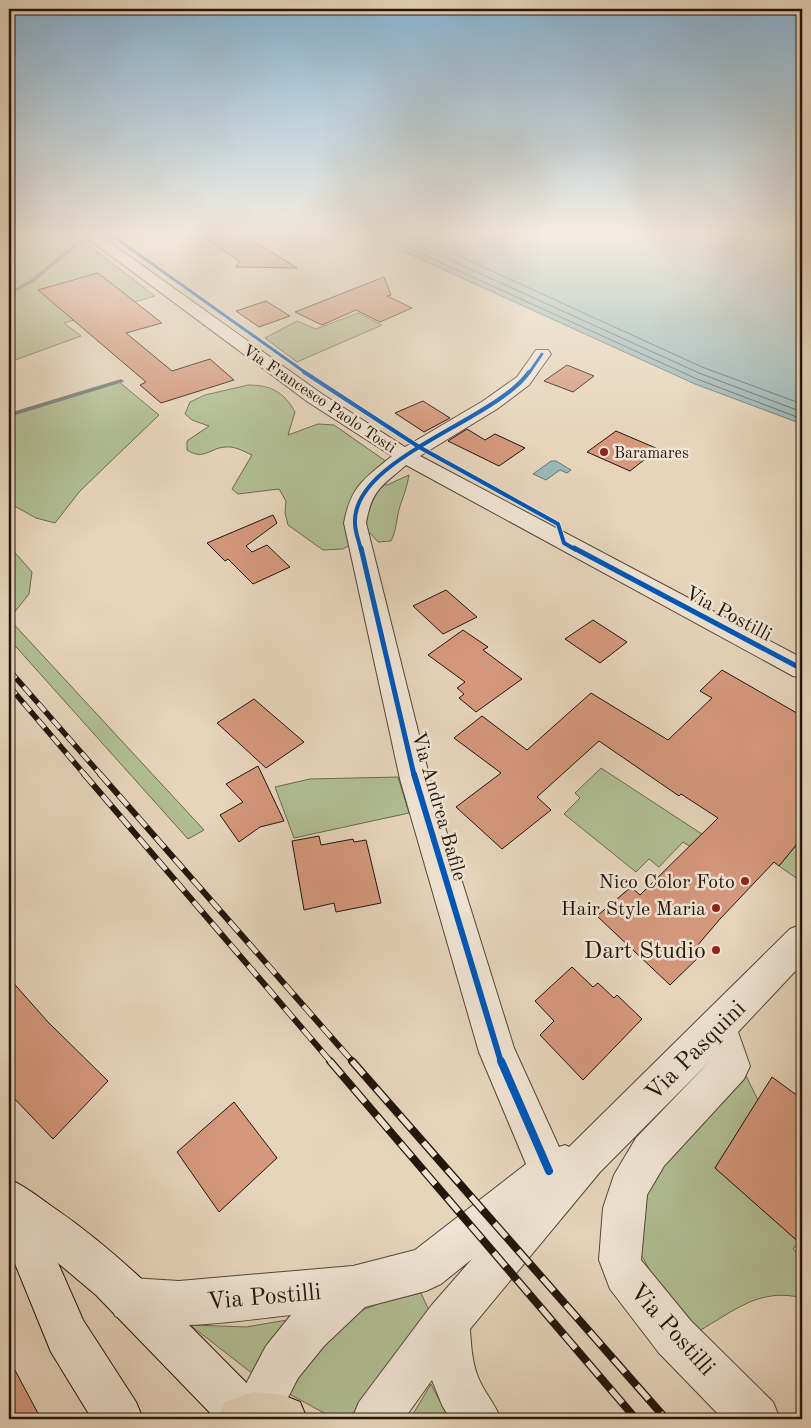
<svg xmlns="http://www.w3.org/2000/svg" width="811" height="1428" font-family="'Old Standard TT',serif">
<rect width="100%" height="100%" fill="#e6d4bb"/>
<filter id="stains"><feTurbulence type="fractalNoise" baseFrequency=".004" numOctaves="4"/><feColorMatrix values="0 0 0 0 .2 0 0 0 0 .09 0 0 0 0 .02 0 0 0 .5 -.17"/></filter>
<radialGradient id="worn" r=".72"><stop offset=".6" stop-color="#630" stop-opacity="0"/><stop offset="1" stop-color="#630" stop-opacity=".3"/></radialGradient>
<g fill="#b1be93" stroke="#6a6a4f">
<path d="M 9,234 L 74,234 L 155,296 L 64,323 L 81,336 L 15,360 L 9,355 Z"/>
<path d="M 358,313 L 382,325 L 297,362 L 265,338 L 297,321 L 316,329 Z"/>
<path d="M 118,381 L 159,415 L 80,491 L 55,523 L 36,518 L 9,503 L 9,414 Z"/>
<path d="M 248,385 C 271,385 284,392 295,412 L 288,435 L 318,424 L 334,425 L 387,462 L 364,481 L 387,485 L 409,475 C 407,487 404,495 400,506 C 396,519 397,530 391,541 L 378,542 L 370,533 L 343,549 L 323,550 L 288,525 L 285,513 L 286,501 L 279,489 L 238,494 L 232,489 L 252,455 C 243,451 235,446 225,447 C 210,448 204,461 187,450 L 187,441 L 209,426 L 192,420 L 185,414 L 190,402 L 205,395 Z"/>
<path d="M 9,546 L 32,572 L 29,594 L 9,619 L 204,830 L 188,839 L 9,639 Z"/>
<path d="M 601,768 L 708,838 L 694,849 L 683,842 L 659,867 L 649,859 L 636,872 L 564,814 L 580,798 L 575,793 Z"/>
<path d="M 398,777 L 409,813 L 294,838 L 275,787 L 310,779 Z"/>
<path d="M 798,843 L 802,846 L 802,882 L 779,866 Z"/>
<path d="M 746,1076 L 758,1100 L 715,1168 L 799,1242 L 793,1249 L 802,1257 L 802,1298 C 760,1287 734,1311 699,1331 L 652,1274 L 638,1249 L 646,1166 Z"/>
<path d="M 421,1293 L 431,1315 L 367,1405 L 352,1419 L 335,1419 L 282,1390 L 350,1315 L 380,1303 Z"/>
<path d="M 299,1318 L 253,1374 L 190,1325 L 246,1327 Z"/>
<path d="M 431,1384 L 449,1419 L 410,1419 Z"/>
</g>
<g fill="#99b7b9" stroke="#6a7773">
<path d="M 365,234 L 802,234 L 802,424 L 695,384 Z"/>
<path d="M 551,461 L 556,461 L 571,470 L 567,473 L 560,470 L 546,480 L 533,474 Z"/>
</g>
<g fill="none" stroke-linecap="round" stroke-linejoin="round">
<g stroke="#5e6662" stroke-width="1">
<path d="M 378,234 L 697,379 L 802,419"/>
<path d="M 393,234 L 699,373 L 802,412"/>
<path d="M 411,234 L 702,367 L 802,404"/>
</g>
<g fill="#6a7773" fill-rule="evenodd">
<path d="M 80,239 L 84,240 L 34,282 L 9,295 L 9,292 L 30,280 Z"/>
<path d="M 121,379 L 124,381 L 123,382 L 9,417 L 9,413 Z"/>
</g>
</g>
<g fill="#d5987d" stroke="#23160b">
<path d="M 199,234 L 243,234 L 297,268 L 236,267 L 239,261 Z"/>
<path d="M 98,273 L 162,323 L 126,333 L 172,371 L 210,359 L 234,380 L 161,403 L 140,385 L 146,382 L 38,290 Z"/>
<path d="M 384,277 L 391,295 L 387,296 L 412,308 L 380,322 L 356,310 L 322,325 L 295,312 Z"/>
<path d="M 266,301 L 290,316 L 259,327 L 236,311 Z"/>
<path d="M 567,365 L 594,376 L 573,392 L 544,381 Z"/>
<path d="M 423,401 L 450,418 L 424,432 L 395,413 Z"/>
<path d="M 467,429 L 485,440 L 495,434 L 525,448 L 499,466 L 448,441 Z"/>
<path d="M 616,431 L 658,449 L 630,471 L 587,452 Z"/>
<path d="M 273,515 L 277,523 L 246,546 L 252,552 L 267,545 L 290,567 L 253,584 L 228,559 L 225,561 L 207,543 Z"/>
<path d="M 446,590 L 477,617 L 443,634 L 413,606 Z"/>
<path d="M 593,620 L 627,642 L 600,663 L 565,639 Z"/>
<path d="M 463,630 L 488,647 L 483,650 L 522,679 L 476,712 L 459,698 L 464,694 L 457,688 L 465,682 L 428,655 Z"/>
<path d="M 722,670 L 802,716 L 802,838 L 779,866 L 774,862 L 720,919 L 697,946 L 704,952 L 670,985 L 597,916 L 631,887 L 640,895 L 718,818 L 681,794 L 679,796 L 599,741 L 537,797 L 551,810 L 502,849 L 456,807 L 501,773 L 454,738 L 482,716 L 527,750 L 591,693 L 668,740 L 712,698 L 700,691 Z"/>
<path d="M 254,699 L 304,742 L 266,768 L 217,723 Z"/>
<path d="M 258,766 L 284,821 L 260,827 L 239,842 L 220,815 L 243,802 L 226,784 Z"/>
<path d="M 319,836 L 321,845 L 353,839 L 354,842 L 366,840 L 381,903 L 336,912 L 334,903 L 304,910 L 292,841 Z"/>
<path d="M 572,967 L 593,987 L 598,983 L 614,998 L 617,995 L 642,1019 L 583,1080 L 540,1035 L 554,1021 L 535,1001 Z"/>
<path d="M 9,978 L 48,1022 L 108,1081 L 53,1139 L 9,1093 Z"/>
<path d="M 772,1077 L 802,1099 L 802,1245 L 715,1168 Z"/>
<path d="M 234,1102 L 277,1158 L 219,1212 L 177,1152 Z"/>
<path d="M 9,1359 L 41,1419 L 9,1419 Z"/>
</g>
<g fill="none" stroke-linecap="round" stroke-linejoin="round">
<g stroke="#544637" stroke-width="2">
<path id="minor" d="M 82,234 L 98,234 L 322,394 L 405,447 L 483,401 L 517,377 L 536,350 L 548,350 L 551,354 L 529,385 L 497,409 L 420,456 L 802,658 L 802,678 L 793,676 L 406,465 C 382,486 372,489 366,523 L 430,779 L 514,1048 L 559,1147 L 565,1145 L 569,1147 L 790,929 L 802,924 L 802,964 L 738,1032 L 750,1066 L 744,1079 L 664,1166 L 647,1195 L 641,1260 L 691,1321 L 773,1402 L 780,1419 L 723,1419 L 659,1353 L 610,1289 L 599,1260 L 603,1208 L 614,1175 L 636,1138 L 711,1060 L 600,1172 L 470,1329 C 471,1345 472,1362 478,1377 C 484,1392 495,1404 501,1419 L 450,1419 L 442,1405 L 432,1380 L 404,1419 L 352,1419 L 359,1402 L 431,1306 L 472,1259 L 441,1284 L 426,1291 L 365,1307 L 324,1346 L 298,1378 L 277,1419 L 231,1419 L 229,1416 L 266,1346 L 291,1315 C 241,1320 162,1335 115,1316 L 109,1300 L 115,1284 L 131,1278 L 179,1281 L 353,1266 L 415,1250 L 526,1164 L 479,1052 L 400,779 L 344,523 C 351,486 364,479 392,456 L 308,402 Z"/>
</g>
<g stroke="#23160b" stroke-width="2">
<path id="secondary" d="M 9,1179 C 27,1187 41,1199 57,1210 C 134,1263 197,1335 264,1400 L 270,1419 L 216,1419 L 96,1295 L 58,1263 L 83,1320 L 136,1402 L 143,1419 L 92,1419 L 51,1352 L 9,1249 Z"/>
</g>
<g stroke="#23160b" stroke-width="2">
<path id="primary" d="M 253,1392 L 283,1395 L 300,1402 L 307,1419 L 218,1419 L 225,1402 Z"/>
</g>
<use href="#minor" fill="#efe3d3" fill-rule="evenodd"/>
<use href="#secondary" fill="#efe3d3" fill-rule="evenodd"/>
<use href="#primary" fill="#e6d4bb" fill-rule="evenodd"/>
<g stroke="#23160b" stroke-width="5.5">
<g id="rail-far2">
<path d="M 9,670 L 101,775"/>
<path d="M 9,686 L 85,775"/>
</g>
</g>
<g stroke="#23160b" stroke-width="6">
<g id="rail-far1">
<path d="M 84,774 L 331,1062"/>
<path d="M 100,774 L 353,1062"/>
</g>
</g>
<g stroke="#23160b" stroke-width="8">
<g id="rail">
<path d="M 330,1061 L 636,1419"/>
<path d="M 352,1061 L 666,1419"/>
</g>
</g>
<use href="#rail-far2" stroke="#efe3d3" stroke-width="4" stroke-dasharray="11" stroke-linecap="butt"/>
<use href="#rail-far1" stroke="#efe3d3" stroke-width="4.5" stroke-dasharray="14" stroke-linecap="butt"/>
<use href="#rail" stroke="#efe3d3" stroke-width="5.5" stroke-dasharray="18" stroke-linecap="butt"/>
<g stroke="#efe3d3" stroke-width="5">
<g id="cycleway-far4">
<path d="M 110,234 L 306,373"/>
<path d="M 529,373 L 542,354"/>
</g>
</g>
<g stroke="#efe3d3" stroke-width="6">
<g id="cycleway-far3">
<path d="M 304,372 L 419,447 L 558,524 L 564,543 L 576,550"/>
<path d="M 361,550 C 359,541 355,532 355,523 C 352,458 495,421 529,372"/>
</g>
</g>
<g stroke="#efe3d3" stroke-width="8">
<g id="cycleway-far2">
<path d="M 361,548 L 414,775"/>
<path d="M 574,548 L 802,669"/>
</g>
</g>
<g stroke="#efe3d3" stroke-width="9">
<path id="cycleway-far1" d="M 414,774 L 501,1062"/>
</g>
<g stroke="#efe3d3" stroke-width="11">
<path id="cycleway" d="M 501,1061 L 549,1171"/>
</g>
<use href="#cycleway-far4" stroke="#0057b8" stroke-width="3"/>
<use href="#cycleway-far3" stroke="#0057b8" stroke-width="4"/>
<use href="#cycleway-far2" stroke="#0057b8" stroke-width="5"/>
<use href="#cycleway-far1" stroke="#0057b8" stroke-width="6"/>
<use href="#cycleway" stroke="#0057b8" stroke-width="8"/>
</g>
<linearGradient id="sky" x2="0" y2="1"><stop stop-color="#88b5d5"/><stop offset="0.54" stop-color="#f4ece0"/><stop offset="1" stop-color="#f4ece0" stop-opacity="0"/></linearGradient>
<rect width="811" height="434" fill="url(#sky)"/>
<g fill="#8f2418" stroke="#efe3d3" stroke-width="2">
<circle cx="604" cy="452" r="5"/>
<circle cx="745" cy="881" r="5"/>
<circle cx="716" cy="908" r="5"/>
<circle cx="716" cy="950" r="5"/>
</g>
<g text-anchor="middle" stroke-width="5" stroke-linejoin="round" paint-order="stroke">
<g font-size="16" fill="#23160b" stroke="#efe3d3">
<text transform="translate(320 398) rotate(34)" y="6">Via Francesco Paolo Tosti</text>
</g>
<g font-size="16" fill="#23160b" stroke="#efe3d3" text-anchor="start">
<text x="614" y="458">Baramares</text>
</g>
<g font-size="20" fill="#23160b" stroke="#efe3d3">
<text transform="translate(729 613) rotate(28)" y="7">Via Postilli</text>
<text transform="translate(440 806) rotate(74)" y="7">Via Andrea Bafile</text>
</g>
<g font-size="20" fill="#23160b" stroke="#efe3d3" text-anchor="end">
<text x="735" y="888">Nico Color Foto</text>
<text x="706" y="915">Hair Style Maria</text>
</g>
<g font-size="24" fill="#23160b" stroke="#efe3d3" text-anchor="end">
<text x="706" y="958">Dart Studio</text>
</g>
<g font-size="24" fill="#23160b" stroke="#efe3d3">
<text transform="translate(695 1050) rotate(-45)" y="8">Via Pasquini</text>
<text transform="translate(264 1296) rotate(-5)" y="8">Via Postilli</text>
<text transform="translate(673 1329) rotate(48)" y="8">Via Postilli</text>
</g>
</g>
<rect width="811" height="1428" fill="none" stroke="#e6d4bb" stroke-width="30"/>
<rect x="10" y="10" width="791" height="1408" fill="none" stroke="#23160b" stroke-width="2.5"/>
<rect x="15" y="15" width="781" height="1398" fill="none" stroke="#23160b"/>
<rect width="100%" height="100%" filter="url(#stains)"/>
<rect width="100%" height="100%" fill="url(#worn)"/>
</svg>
